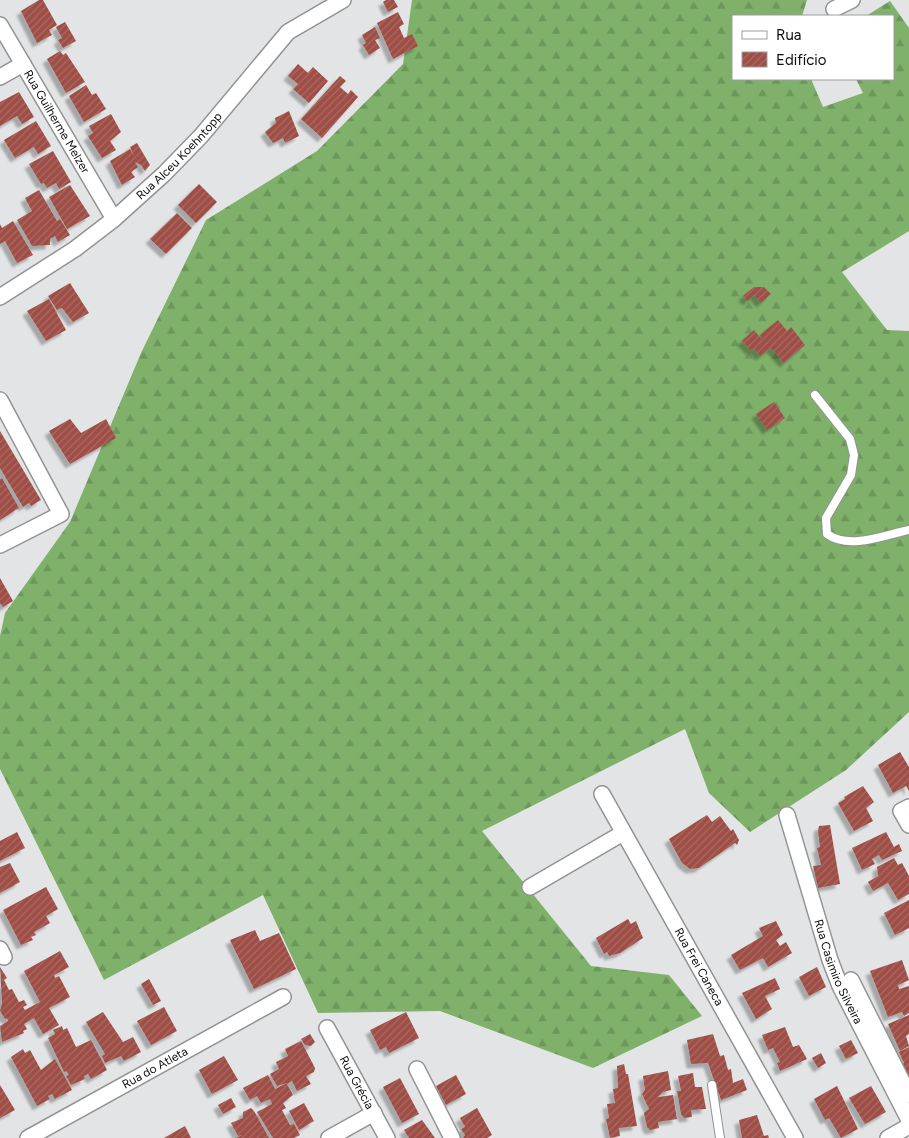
<svg xmlns="http://www.w3.org/2000/svg" width="909" height="1138" font-family="Figtree,sans-serif">
<defs>
<pattern id="forest-firs" width="22" height="20" patternUnits="userSpaceOnUse" patternTransform="scale(1.25)"><rect width="22" height="20" fill="#7fb16a"/><path d="M5 1l3.5 6h-7zM16 11l3.5 6h-7z" fill="#6c975b"/></pattern>
<pattern id="building-hatch" width="6" height="6" patternUnits="userSpaceOnUse" patternTransform="scale(1.25)"><rect width="6" height="6" fill="#9f4d44"/><path d="M-1 1l2-2M0 6l6-6M5 7l2-2" fill="none" stroke="#a66c66"/></pattern>
<filter id="shadow"><feDropShadow dx="-4.5" dy="4.5" stdDeviation="1" flood-color="#0004"/></filter>
</defs>
<rect width="100%" height="100%" fill="#e3e4e5"/>
<path fill="url(#forest-firs)" d="M 412,0 L 807,0 L 802,16 L 733,16 L 733,79 L 811,79 L 823,107 L 863,93 L 856,79 L 893,79 L 893,16 L 866,16 L 890,1 L 909,28 L 909,231 L 842,272 L 887,330 L 909,331 L 909,712 L 846,770 L 750,832 L 709,793 L 685,729 L 482,831 L 591,966 L 669,975 L 702,1016 L 593,1068 L 440,1011 L 318,1013 L 263,895 L 104,980 L 0,769 L 0,636 L 5,613 L 70,522 L 141,353 L 206,220 L 317,151 L 403,64 Z"/>
<g fill="url(#building-hatch)" filter="url(#shadow)">
<path d="M 39,0 L 43,0 L 57,25 L 49,30 L 52,35 L 37,43 L 21,11 Z"/>
<path d="M 386,0 L 394,0 L 398,7 L 388,12 L 383,2 Z"/>
<path d="M 398,12 L 404,24 L 399,27 L 404,38 L 412,34 L 418,46 L 393,59 L 377,23 Z"/>
<path d="M 65,22 L 76,41 L 63,48 L 58,40 L 62,38 L 56,27 Z"/>
<path d="M 375,27 L 380,38 L 375,40 L 380,48 L 369,55 L 363,45 L 366,43 L 362,35 Z"/>
<path d="M 60,51 L 63,55 L 66,53 L 85,82 L 66,93 L 47,59 Z"/>
<path d="M 298,64 L 308,73 L 313,67 L 328,81 L 309,103 L 293,89 L 298,84 L 288,76 Z"/>
<path d="M 340,76 L 346,81 L 340,87 L 348,94 L 351,90 L 358,97 L 322,138 L 301,119 Z"/>
<path d="M 86,85 L 92,95 L 96,93 L 106,109 L 84,122 L 69,96 Z"/>
<path d="M 19,92 L 34,117 L 22,124 L 17,116 L 0,126 L 0,102 Z"/>
<path d="M 289,111 L 299,136 L 285,143 L 283,138 L 273,143 L 265,132 L 276,123 L 275,118 Z"/>
<path d="M 111,114 L 121,132 L 110,141 L 116,150 L 102,158 L 88,136 L 93,133 L 89,126 Z"/>
<path d="M 36,121 L 51,146 L 38,154 L 34,147 L 15,158 L 4,140 Z"/>
<path d="M 137,143 L 150,165 L 145,171 L 141,165 L 135,162 L 138,167 L 131,172 L 135,177 L 122,185 L 110,161 L 130,149 L 134,156 L 130,147 Z"/>
<path d="M 53,151 L 71,182 L 59,189 L 56,183 L 47,188 L 44,183 L 41,184 L 29,164 Z"/>
<path d="M 199,184 L 217,202 L 196,223 L 178,205 Z"/>
<path d="M 70,185 L 90,216 L 67,229 L 49,197 Z"/>
<path d="M 39,190 L 57,221 L 60,219 L 70,235 L 58,242 L 55,236 L 50,239 L 50,245 L 32,246 L 17,220 L 32,211 L 25,198 Z"/>
<path d="M 177,213 L 192,228 L 166,254 L 150,239 Z"/>
<path d="M 13,221 L 33,255 L 17,263 L 5,241 L 0,244 L 0,224 L 2,228 Z"/>
<path d="M 70,283 L 89,313 L 73,322 L 62,308 L 57,310 L 48,296 Z"/>
<path d="M 754,287 L 764,287 L 771,294 L 761,303 L 754,295 L 747,301 L 743,296 Z"/>
<path d="M 49,299 L 66,330 L 46,341 L 27,311 Z"/>
<path d="M 778,320 L 787,331 L 791,327 L 805,345 L 784,363 L 771,348 L 760,356 L 754,349 L 750,350 L 742,341 L 754,330 L 763,341 L 760,335 Z"/>
<path d="M 774,402 L 785,418 L 767,430 L 756,414 Z"/>
<path d="M 70,419 L 81,433 L 106,419 L 116,438 L 70,464 L 49,431 Z"/>
<path d="M 0,431 L 41,500 L 31,506 L 29,503 L 23,507 L 0,468 Z"/>
<path d="M 2,478 L 19,508 L 0,520 L 0,479 Z"/>
<path d="M 0,578 L 13,601 L 3,607 L 0,603 Z"/>
<path d="M 900,752 L 909,767 L 909,791 L 906,786 L 893,793 L 878,765 Z"/>
<path d="M 863,786 L 874,802 L 866,808 L 873,821 L 854,831 L 838,803 L 845,799 L 844,797 Z"/>
<path d="M 707,815 L 712,822 L 720,816 L 731,831 L 733,829 L 739,840 L 737,845 L 735,843 L 699,868 L 690,869 L 682,863 L 669,839 Z"/>
<path d="M 830,825 L 840,884 L 818,888 L 813,866 L 821,865 L 817,848 L 820,847 L 818,831 L 819,826 Z"/>
<path d="M 17,832 L 25,848 L 0,861 L 0,841 Z"/>
<path d="M 886,832 L 894,847 L 899,844 L 902,851 L 882,860 L 879,855 L 872,859 L 875,864 L 862,870 L 852,848 Z"/>
<path d="M 894,858 L 898,865 L 902,863 L 909,876 L 909,894 L 898,900 L 888,883 L 873,891 L 868,882 L 878,876 L 877,867 Z"/>
<path d="M 10,863 L 20,882 L 0,893 L 0,867 Z"/>
<path d="M 46,887 L 58,909 L 46,916 L 50,923 L 34,932 L 36,935 L 31,937 L 33,940 L 21,945 L 3,910 Z"/>
<path d="M 909,900 L 909,928 L 895,935 L 884,913 Z"/>
<path d="M 628,919 L 631,924 L 636,921 L 643,938 L 620,953 L 609,956 L 607,952 L 604,954 L 596,938 Z"/>
<path d="M 776,921 L 783,935 L 776,940 L 780,946 L 786,942 L 792,953 L 768,967 L 763,958 L 740,970 L 731,955 L 763,936 L 759,928 Z"/>
<path d="M 255,930 L 260,941 L 279,933 L 296,969 L 254,989 L 230,940 Z"/>
<path d="M 60,951 L 69,967 L 54,975 L 55,978 L 59,976 L 70,997 L 49,1008 L 59,1025 L 43,1034 L 34,1018 L 24,1024 L 27,1029 L 23,1031 L 24,1033 L 2,1042 L 0,1026 L 8,1021 L 7,1018 L 5,1019 L 0,1011 L 2,1003 L 0,967 L 7,978 L 4,980 L 9,990 L 12,989 L 19,1002 L 24,1000 L 27,1005 L 23,1007 L 25,1010 L 40,1002 L 24,971 Z"/>
<path d="M 902,960 L 909,980 L 898,985 L 899,989 L 909,986 L 909,1013 L 904,1016 L 902,1012 L 888,1017 L 870,971 Z"/>
<path d="M 817,967 L 826,987 L 809,996 L 799,977 Z"/>
<path d="M 775,978 L 780,989 L 765,996 L 772,1009 L 756,1019 L 742,993 Z"/>
<path d="M 149,979 L 161,1001 L 153,1005 L 141,984 Z"/>
<path d="M 164,1007 L 177,1031 L 151,1045 L 137,1021 Z"/>
<path d="M 103,1012 L 123,1042 L 133,1037 L 141,1052 L 124,1061 L 121,1056 L 105,1063 L 102,1056 L 105,1054 L 86,1022 Z"/>
<path d="M 406,1012 L 419,1038 L 389,1053 L 386,1047 L 380,1050 L 370,1030 Z"/>
<path d="M 909,1015 L 909,1034 L 906,1036 L 909,1046 L 900,1051 L 888,1024 Z"/>
<path d="M 62,1026 L 63,1030 L 67,1028 L 76,1047 L 91,1040 L 107,1070 L 91,1079 L 88,1074 L 84,1076 L 85,1079 L 71,1085 L 66,1076 L 69,1075 L 66,1071 L 64,1072 L 48,1038 L 55,1034 L 53,1030 Z"/>
<path d="M 785,1027 L 793,1047 L 799,1045 L 807,1059 L 780,1071 L 777,1063 L 780,1062 L 773,1048 L 768,1050 L 762,1035 Z"/>
<path d="M 310,1034 L 315,1042 L 311,1046 L 305,1045 L 301,1039 Z"/>
<path d="M 713,1034 L 720,1056 L 724,1055 L 728,1070 L 731,1069 L 733,1083 L 743,1079 L 747,1090 L 721,1100 L 708,1063 L 691,1064 L 687,1040 Z"/>
<path d="M 851,1040 L 858,1053 L 846,1059 L 839,1046 Z"/>
<path d="M 301,1041 L 315,1068 L 314,1072 L 306,1076 L 311,1084 L 297,1091 L 292,1081 L 287,1084 L 293,1095 L 283,1103 L 286,1108 L 282,1110 L 290,1125 L 294,1124 L 300,1135 L 294,1138 L 273,1138 L 257,1112 L 272,1104 L 270,1099 L 261,1103 L 257,1096 L 250,1100 L 243,1088 L 268,1075 L 275,1089 L 287,1083 L 277,1086 L 270,1074 L 279,1069 L 276,1062 L 288,1056 L 285,1049 Z"/>
<path d="M 909,1047 L 909,1079 L 900,1065 L 904,1063 L 899,1052 Z"/>
<path d="M 23,1049 L 25,1053 L 30,1050 L 41,1070 L 55,1059 L 72,1090 L 55,1099 L 52,1094 L 48,1096 L 50,1099 L 37,1106 L 11,1057 Z"/>
<path d="M 821,1053 L 826,1063 L 818,1068 L 812,1058 Z"/>
<path d="M 224,1056 L 238,1080 L 212,1094 L 199,1070 Z"/>
<path d="M 624,1064 L 626,1074 L 628,1074 L 637,1126 L 619,1128 L 620,1136 L 610,1138 L 606,1119 L 609,1118 L 607,1104 L 615,1103 L 613,1089 L 618,1088 L 617,1066 Z"/>
<path d="M 668,1071 L 671,1090 L 663,1092 L 658,1097 L 673,1095 L 677,1119 L 658,1122 L 659,1128 L 650,1130 L 647,1127 L 644,1113 L 649,1109 L 642,1094 L 645,1090 L 643,1076 Z"/>
<path d="M 693,1073 L 695,1087 L 702,1087 L 706,1109 L 691,1110 L 692,1117 L 684,1118 L 681,1114 L 677,1091 L 681,1091 L 678,1076 Z"/>
<path d="M 456,1075 L 466,1094 L 446,1105 L 436,1086 Z"/>
<path d="M 400,1078 L 419,1114 L 402,1123 L 383,1087 Z"/>
<path d="M 0,1085 L 15,1110 L 0,1118 Z"/>
<path d="M 837,1086 L 858,1129 L 841,1138 L 829,1118 L 825,1120 L 814,1099 Z"/>
<path d="M 871,1086 L 886,1112 L 865,1124 L 849,1098 Z"/>
<path d="M 231,1098 L 236,1107 L 223,1114 L 218,1105 Z"/>
<path d="M 304,1103 L 314,1121 L 299,1130 L 289,1111 Z"/>
<path d="M 251,1108 L 254,1111 L 269,1138 L 236,1138 L 242,1135 L 238,1136 L 231,1123 L 243,1118 L 243,1112 Z"/>
<path d="M 477,1108 L 492,1135 L 487,1138 L 463,1138 L 465,1135 L 461,1129 L 465,1127 L 460,1118 Z"/>
<path d="M 757,1115 L 764,1136 L 768,1135 L 769,1138 L 742,1138 L 739,1120 Z"/>
<path d="M 422,1120 L 435,1138 L 409,1138 L 404,1130 Z"/>
<path d="M 185,1126 L 191,1138 L 164,1138 Z"/>
</g>
<g fill="none" stroke-linecap="round" stroke-linejoin="round">
<g stroke="#929393" stroke-width="10">
<g id="service">
<path d="M 815,395 L 850,439 L 854,455 L 851,475 L 826,518 L 827,534 C 849,550 885,535 909,530"/>
<path d="M 712,1085 L 720,1138"/>
</g>
</g>
<g stroke="#929393" stroke-width="18">
<g id="minor">
<path d="M 834,9 L 852,0"/>
<path id="s1" d="M 0,25 L 114,219"/>
<path d="M 0,77 L 23,64"/>
<path id="s2" d="M 0,297 L 75,249 L 114,219 L 164,174 L 201,136 L 288,32 L 343,0"/>
<path d="M 0,400 L 61,514 L 0,545"/>
<path id="s3" d="M 602,794 L 795,1138"/>
<path d="M 909,807 L 901,811 L 909,825"/>
<path id="s4" d="M 787,815 L 830,960 L 840,986 L 909,1120"/>
<path d="M 530,887 L 623,833"/>
<path d="M 0,949 L 4,957"/>
<path d="M 851,980 L 909,1095"/>
<path id="s5" d="M 327,1028 L 387,1138"/>
<path d="M 417,1069 L 452,1138"/>
<path id="s6" d="M 28,1138 L 283,997"/>
<path d="M 329,1138 L 374,1113"/>
<path d="M 888,1138 L 909,1126"/>
</g>
</g>
<use href="#service" stroke="#fff" stroke-width="8"/>
<use href="#minor" stroke="#fff" stroke-width="15"/>
</g>
<g text-anchor="middle" stroke-width="4" stroke-linejoin="round" paint-order="stroke">
<g font-size="12" fill="#0b0b0c" stroke="#fff">
<text dy="4" stroke="none"><textPath href="#s1" startOffset="112">Rua Guilherme Melzer</textPath></text>
<text dy="4" stroke="none"><textPath href="#s2" startOffset="229">Rua Alceu Koehntopp</textPath></text>
<text dy="4" stroke="none"><textPath href="#s3" startOffset="198">Rua Frei Caneca</textPath></text>
<text dy="4" stroke="none"><textPath href="#s4" startOffset="165">Rua Casimiro Silveira</textPath></text>
<text dy="4" stroke="none"><textPath href="#s6" startOffset="145">Rua do Atleta</textPath></text>
<text dy="4" stroke="none"><textPath href="#s5" startOffset="62">Rua Grécia</textPath></text>
</g>
</g>
<rect x="732" y="15" width="162" height="65" fill="#ffffff" stroke="#9d9d9e"/>
<rect x="742" y="31" width="25" height="8" fill="#ffffff" stroke="#9d9d9e"/>
<text x="776" y="40" font-size="15" fill="#0b0b0c">Rua</text>
<rect x="742" y="52" width="25" height="15" fill="url(#building-hatch)" stroke="#9d9d9e"/>
<text x="776" y="65" font-size="15" fill="#0b0b0c">Edifício</text>
</svg>
